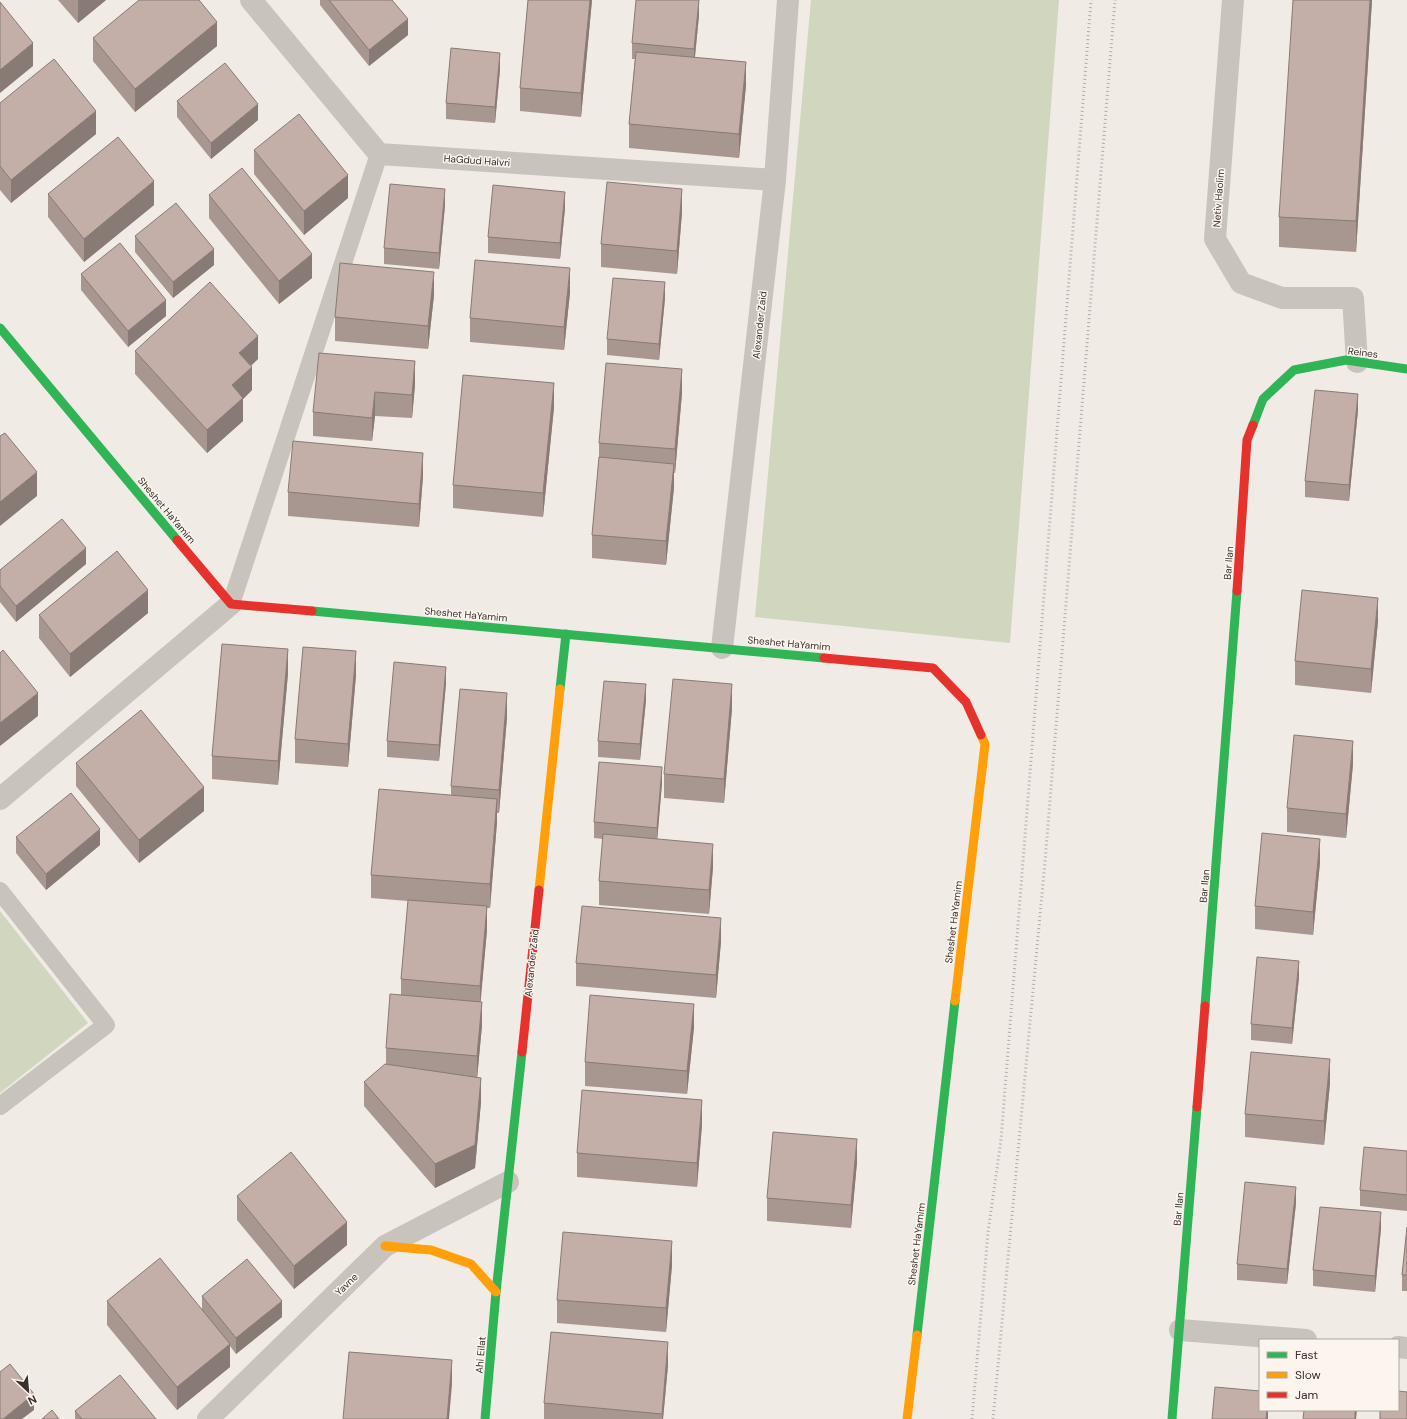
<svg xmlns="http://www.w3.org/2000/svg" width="1407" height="1419" font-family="'DM Sans',sans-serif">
<rect width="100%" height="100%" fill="#f0ebe5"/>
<g fill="#d1d6bf">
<path d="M 811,0 L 1059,0 L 1010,643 L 755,617 Z"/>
<path d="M 0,911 L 88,1023 L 0,1093 Z"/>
</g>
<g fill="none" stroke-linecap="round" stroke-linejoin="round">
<g stroke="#c9c3be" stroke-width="18">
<path d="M 231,604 L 379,154"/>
<path d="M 0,891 L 106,1025 L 0,1106"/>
</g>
<g stroke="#c9c3be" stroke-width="22">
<path d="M 251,0 L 379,154 L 775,180"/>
<path d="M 1233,0 L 1215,239 L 1241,283 L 1282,298 L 1353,298 L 1357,362"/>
<path d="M 722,648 L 775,180 L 788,0"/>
<path d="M 0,799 L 231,604"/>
<path d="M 1180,1330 L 1306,1340"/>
<path d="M 1398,1347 L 1407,1348"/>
<path d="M 208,1419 L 385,1246 L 508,1182"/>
</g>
<g stroke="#30b455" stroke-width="9">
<path d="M 0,328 L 177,540"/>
<path d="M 1253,425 L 1263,399 L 1294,370 L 1346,360 L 1407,369"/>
<path d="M 312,611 L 824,658"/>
<path d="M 560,689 L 566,634"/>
<path d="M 1205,1006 L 1237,591"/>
<path d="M 917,1335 L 955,1001"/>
<path d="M 485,1419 L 496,1292 L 522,1052"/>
<path d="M 1172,1419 L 1197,1107"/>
</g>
<g stroke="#ff9f0a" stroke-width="9">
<path d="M 539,890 L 560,689"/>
<path d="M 955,1001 L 985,744 L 981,735"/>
<path d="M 385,1246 L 431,1250 L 471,1264 L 496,1292"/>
<path d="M 907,1419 L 917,1335"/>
</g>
<g stroke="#e5322d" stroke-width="9">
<path d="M 177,540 L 231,604 L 312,611"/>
<path d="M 1237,591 L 1247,440 L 1253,425"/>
<path d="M 824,658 L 933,668 L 966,702 L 981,735"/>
<path d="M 522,1052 L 539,890"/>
<path d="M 1197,1107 L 1205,1006"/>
</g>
<g stroke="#b1aca8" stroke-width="3" stroke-dasharray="1 3" stroke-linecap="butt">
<path d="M 972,1419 L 988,1232 L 1001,1140 L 1091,0"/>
<path d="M 993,1419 L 1045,862 L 1115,0"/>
</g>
</g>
<g fill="#a89690">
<path d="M 58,0 L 106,0 L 78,23 Z"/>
<path d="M 320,0 L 392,0 L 408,35 L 369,66 L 320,5 Z"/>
<path d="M 528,0 L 592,0 L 581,117 L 520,111 L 520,88 Z"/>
<path d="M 1372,0 L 1356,252 L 1279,247 L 1279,217 Z"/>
<path d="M 699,15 L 695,57 L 746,85 L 739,158 L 629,148 L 629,124 L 635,59 L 632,59 L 632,43 Z"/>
<path d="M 93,38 L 217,46 L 135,112 L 93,61 Z"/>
<path d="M 500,69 L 495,123 L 446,119 L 446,103 Z"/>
<path d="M 177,101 L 258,120 L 211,159 L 177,117 Z"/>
<path d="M 0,103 L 96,134 L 11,203 L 0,190 Z"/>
<path d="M 254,150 L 348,198 L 304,235 L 254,174 Z"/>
<path d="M 48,194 L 154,205 L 84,262 L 48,217 Z"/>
<path d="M 209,195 L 312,278 L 279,304 L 209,218 Z"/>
<path d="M 445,205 L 439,269 L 384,264 L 384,248 Z"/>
<path d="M 565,208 L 560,259 L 488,253 L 488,237 Z"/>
<path d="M 682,212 L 677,274 L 601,267 L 601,244 Z"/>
<path d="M 135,236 L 214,265 L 173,298 L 135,252 Z"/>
<path d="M 81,274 L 166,316 L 128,347 L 81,290 Z"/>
<path d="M 570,292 L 564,350 L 470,342 L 470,318 Z"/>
<path d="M 434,295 L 428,349 L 335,341 L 335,317 Z"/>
<path d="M 665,298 L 659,360 L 607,355 L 607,339 Z"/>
<path d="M 135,351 L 258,359 L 251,366 L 252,390 L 243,399 L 243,421 L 207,453 L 135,374 Z"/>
<path d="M 415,361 L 415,385 L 412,418 L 375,416 L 372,441 L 313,436 L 313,412 Z"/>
<path d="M 682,393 L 675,473 L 674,473 L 674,487 L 666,565 L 592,558 L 592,535 L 599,457 L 599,443 Z"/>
<path d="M 554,407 L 543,517 L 453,508 L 453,485 Z"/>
<path d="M 1358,410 L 1349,501 L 1305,497 L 1305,481 Z"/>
<path d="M 423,476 L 419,527 L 288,516 L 288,492 Z"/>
<path d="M 86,564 L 16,622 L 0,602 L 0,570 Z"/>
<path d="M 148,613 L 70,677 L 39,638 L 39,615 Z"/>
<path d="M 1378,621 L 1371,693 L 1295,685 L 1295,661 Z"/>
<path d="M 288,673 L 278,785 L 212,779 L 212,756 Z"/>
<path d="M 356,675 L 348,767 L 295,763 L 295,739 Z"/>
<path d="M 446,683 L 439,761 L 387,757 L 387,741 Z"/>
<path d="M 646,700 L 640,760 L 598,757 L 598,741 Z"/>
<path d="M 732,708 L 724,803 L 664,798 L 664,774 Z"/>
<path d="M 507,717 L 499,813 L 497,813 L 497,822 L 490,908 L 487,908 L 487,930 L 480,1002 L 482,1025 L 477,1078 L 481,1102 L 475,1168 L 435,1188 L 364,1106 L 364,1082 L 386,1065 L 386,1048 L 401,995 L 401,979 L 408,901 L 371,898 L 371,875 L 451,795 L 451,786 Z"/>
<path d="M 76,763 L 204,811 L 139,863 L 76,786 Z"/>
<path d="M 1353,764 L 1346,838 L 1287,832 L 1287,808 Z"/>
<path d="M 662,783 L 657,839 L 713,867 L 709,914 L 599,905 L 599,881 L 603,839 L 594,838 L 594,822 Z"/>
<path d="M 16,837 L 100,845 L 46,890 L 16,853 Z"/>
<path d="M 1320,862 L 1313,935 L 1255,929 L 1255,906 Z"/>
<path d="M 721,941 L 716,998 L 576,986 L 576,963 Z"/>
<path d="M 1299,977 L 1292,1044 L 1251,1040 L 1251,1024 Z"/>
<path d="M 694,1027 L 687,1094 L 585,1086 L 585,1062 Z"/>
<path d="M 1330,1083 L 1324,1145 L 1245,1137 L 1245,1114 Z"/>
<path d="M 702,1124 L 697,1187 L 577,1177 L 577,1153 Z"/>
<path d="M 1407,1151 L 1407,1211 L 1360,1206 L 1360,1190 Z"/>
<path d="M 857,1162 L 851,1228 L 767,1221 L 767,1198 Z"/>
<path d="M 237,1196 L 347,1245 L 294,1289 L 237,1220 Z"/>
<path d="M 1296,1203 L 1287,1284 L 1237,1280 L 1237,1264 Z"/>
<path d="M 1407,1227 L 1407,1291 L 1402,1291 L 1402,1275 Z"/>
<path d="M 1381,1228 L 1375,1292 L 1313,1286 L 1313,1270 Z"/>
<path d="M 672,1265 L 666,1332 L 557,1323 L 557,1300 Z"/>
<path d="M 202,1296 L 282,1317 L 236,1354 L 230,1346 L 230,1367 L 177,1410 L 107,1325 L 107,1301 L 202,1309 Z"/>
<path d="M 668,1365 L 663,1419 L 544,1419 L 544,1403 Z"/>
<path d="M 75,1411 L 156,1419 L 75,1419 Z"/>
</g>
<g fill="#887a75">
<path d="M 78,0 L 106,0 L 78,23 Z"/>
<path d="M 590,0 L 592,0 L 581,117 L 581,93 Z"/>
<path d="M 699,0 L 699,15 L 694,65 L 694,49 Z"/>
<path d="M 1370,0 L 1372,0 L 1356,252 L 1356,221 Z"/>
<path d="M 408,19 L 408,35 L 369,66 L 369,50 Z"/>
<path d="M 217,22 L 217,46 L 135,112 L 135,89 Z"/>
<path d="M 33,43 L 33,66 L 0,93 L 0,70 Z"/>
<path d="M 500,53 L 500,69 L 495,123 L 495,107 Z"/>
<path d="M 746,62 L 746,85 L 739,158 L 739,134 Z"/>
<path d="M 258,104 L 258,120 L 211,159 L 211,143 Z"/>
<path d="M 96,111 L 96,134 L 11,203 L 11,180 Z"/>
<path d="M 348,175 L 348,198 L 304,235 L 304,211 Z"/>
<path d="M 154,181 L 154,205 L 84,262 L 84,239 Z"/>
<path d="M 445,189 L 445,205 L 439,269 L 439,253 Z"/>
<path d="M 682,189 L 682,212 L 677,274 L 677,251 Z"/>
<path d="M 565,192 L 565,208 L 560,259 L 560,243 Z"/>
<path d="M 214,249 L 214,265 L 173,298 L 173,282 Z"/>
<path d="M 312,254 L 312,278 L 279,304 L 279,281 Z"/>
<path d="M 570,268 L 570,292 L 564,350 L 564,327 Z"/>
<path d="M 434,272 L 434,295 L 428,349 L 428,326 Z"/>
<path d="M 665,282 L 665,298 L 659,360 L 659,344 Z"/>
<path d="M 166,300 L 166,316 L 128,347 L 128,331 Z"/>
<path d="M 258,336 L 258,359 L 239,376 L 239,353 Z"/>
<path d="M 415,361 L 415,385 L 412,418 L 412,395 Z"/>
<path d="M 252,367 L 252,390 L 243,399 L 243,421 L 207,453 L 207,430 L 232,385 Z"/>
<path d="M 682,369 L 682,393 L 675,473 L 675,449 Z"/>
<path d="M 554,383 L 554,407 L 543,517 L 543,493 Z"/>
<path d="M 375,392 L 375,416 L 372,441 L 372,418 Z"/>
<path d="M 1358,394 L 1358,410 L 1349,501 L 1349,485 Z"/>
<path d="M 423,453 L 423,476 L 419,527 L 419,504 Z"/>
<path d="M 674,464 L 674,487 L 666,565 L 666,541 Z"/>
<path d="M 37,472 L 37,496 L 0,526 L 0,502 Z"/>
<path d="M 86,548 L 86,564 L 16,622 L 16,606 Z"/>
<path d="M 148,590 L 148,613 L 70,677 L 70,654 Z"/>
<path d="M 1378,598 L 1378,621 L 1371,693 L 1371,669 Z"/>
<path d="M 288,649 L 288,673 L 278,785 L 278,761 Z"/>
<path d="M 356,651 L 356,675 L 348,767 L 348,744 Z"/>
<path d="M 446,667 L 446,683 L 439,761 L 439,745 Z"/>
<path d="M 646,684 L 646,700 L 640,760 L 640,744 Z"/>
<path d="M 732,684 L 732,708 L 724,803 L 724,779 Z"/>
<path d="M 38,693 L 38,716 L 0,746 L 0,723 Z"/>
<path d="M 507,693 L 507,717 L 499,813 L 499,790 Z"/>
<path d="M 1353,741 L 1353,764 L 1346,838 L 1346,814 Z"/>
<path d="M 662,767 L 662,783 L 657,843 L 657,828 Z"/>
<path d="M 204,787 L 204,811 L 139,863 L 139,840 Z"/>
<path d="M 497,799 L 497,822 L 490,908 L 490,884 Z"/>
<path d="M 100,829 L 100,845 L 46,890 L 46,874 Z"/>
<path d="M 1320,839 L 1320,862 L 1313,935 L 1313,912 Z"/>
<path d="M 713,844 L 713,867 L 709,914 L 709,890 Z"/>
<path d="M 487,906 L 487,930 L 480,1009 L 480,986 Z"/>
<path d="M 721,918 L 721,941 L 716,998 L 716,975 Z"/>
<path d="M 1299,961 L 1299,977 L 1292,1044 L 1292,1028 Z"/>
<path d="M 482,1002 L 482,1025 L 477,1079 L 477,1056 Z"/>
<path d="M 694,1004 L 694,1027 L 687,1094 L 687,1071 Z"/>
<path d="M 1330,1059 L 1330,1083 L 1324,1145 L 1324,1121 Z"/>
<path d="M 481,1078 L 481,1102 L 475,1168 L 435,1188 L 435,1164 Z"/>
<path d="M 702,1100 L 702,1124 L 697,1187 L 697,1163 Z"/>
<path d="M 857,1139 L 857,1162 L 851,1228 L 851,1205 Z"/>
<path d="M 1296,1187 L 1296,1203 L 1287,1284 L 1287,1269 Z"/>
<path d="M 1381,1212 L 1381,1228 L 1375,1292 L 1375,1276 Z"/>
<path d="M 347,1222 L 347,1245 L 294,1289 L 294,1266 Z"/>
<path d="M 672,1241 L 672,1265 L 666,1332 L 666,1308 Z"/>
<path d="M 282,1301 L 282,1317 L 236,1354 L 236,1338 Z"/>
<path d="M 668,1342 L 668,1365 L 663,1419 L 662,1419 Z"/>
<path d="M 230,1344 L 230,1367 L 177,1410 L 177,1387 Z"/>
<path d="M 452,1360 L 452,1384 L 449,1419 L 447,1419 Z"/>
<path d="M 34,1394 L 34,1410 L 22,1419 L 3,1419 Z"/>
<path d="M 1267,1410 L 1268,1410 L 1268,1419 L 1266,1419 Z"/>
<path d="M 1355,1410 L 1357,1410 L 1356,1419 L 1355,1419 Z"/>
</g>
<g fill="#c3afa7" stroke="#887a75">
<path d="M 139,0 L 199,0 L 217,22 L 135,89 L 93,38 Z"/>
<path d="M 329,0 L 392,0 L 408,19 L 369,50 Z"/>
<path d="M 528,0 L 590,0 L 581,93 L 520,88 Z"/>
<path d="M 636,0 L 699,0 L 694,49 L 632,43 Z"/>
<path d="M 1293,0 L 1370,0 L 1356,221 L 1279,217 Z"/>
<path d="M 0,2 L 33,43 L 0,70 Z"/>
<path d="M 451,48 L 500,53 L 495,107 L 446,103 Z"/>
<path d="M 636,52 L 746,62 L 739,134 L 629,124 Z"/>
<path d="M 54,59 L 96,111 L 11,180 L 0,166 L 0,103 Z"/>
<path d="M 225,63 L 258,104 L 211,143 L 177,101 Z"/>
<path d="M 299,114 L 348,175 L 304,211 L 254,150 Z"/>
<path d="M 118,137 L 154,181 L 84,239 L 48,194 Z"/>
<path d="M 242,168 L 312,254 L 279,281 L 209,195 Z"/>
<path d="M 607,182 L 682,189 L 677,251 L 601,244 Z"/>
<path d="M 390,184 L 445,189 L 439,253 L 384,248 Z"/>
<path d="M 493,185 L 565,192 L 560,243 L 488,237 Z"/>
<path d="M 176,203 L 214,249 L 173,282 L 135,236 Z"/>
<path d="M 120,243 L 166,300 L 128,331 L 81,274 Z"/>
<path d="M 475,260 L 570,268 L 564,327 L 470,318 Z"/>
<path d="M 340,263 L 434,272 L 428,326 L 335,317 Z"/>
<path d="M 613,278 L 665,282 L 659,344 L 607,339 Z"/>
<path d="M 210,282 L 258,336 L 239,353 L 252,367 L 232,385 L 243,398 L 207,430 L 135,351 Z"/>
<path d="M 319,353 L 415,361 L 412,395 L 375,392 L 372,418 L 313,412 Z"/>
<path d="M 606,363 L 682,369 L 675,449 L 599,443 Z"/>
<path d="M 463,375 L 554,383 L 543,493 L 453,485 Z"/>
<path d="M 1315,390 L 1358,394 L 1349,485 L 1305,481 Z"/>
<path d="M 5,433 L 37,472 L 0,502 L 0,436 Z"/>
<path d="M 293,441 L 423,453 L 419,504 L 288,492 Z"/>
<path d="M 599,457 L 674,464 L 666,541 L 592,535 Z"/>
<path d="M 62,519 L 86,548 L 16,606 L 0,586 L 0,570 Z"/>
<path d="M 117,551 L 148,590 L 70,654 L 39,615 Z"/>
<path d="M 1302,590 L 1378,598 L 1371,669 L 1295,661 Z"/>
<path d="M 222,644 L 288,649 L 278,761 L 212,756 Z"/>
<path d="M 303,647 L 356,651 L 348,744 L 295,739 Z"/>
<path d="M 3,650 L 38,693 L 0,723 L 0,653 Z"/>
<path d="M 394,662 L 446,667 L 439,745 L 387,741 Z"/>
<path d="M 673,679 L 732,684 L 724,779 L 664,774 Z"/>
<path d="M 604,681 L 646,684 L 640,744 L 598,741 Z"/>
<path d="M 460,689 L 507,693 L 499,790 L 451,786 Z"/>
<path d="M 141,710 L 204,787 L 139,840 L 76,763 Z"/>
<path d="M 1294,735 L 1353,741 L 1346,814 L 1287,808 Z"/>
<path d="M 599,762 L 662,767 L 657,828 L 594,822 Z"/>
<path d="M 379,789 L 497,799 L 490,884 L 371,875 Z"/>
<path d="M 71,793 L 100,829 L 46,874 L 16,837 Z"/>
<path d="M 1262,833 L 1320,839 L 1313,912 L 1255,906 Z"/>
<path d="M 603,834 L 713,844 L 709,890 L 599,881 Z"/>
<path d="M 408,900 L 487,906 L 480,986 L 401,979 Z"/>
<path d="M 582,906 L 721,918 L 716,975 L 576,963 Z"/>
<path d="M 1257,957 L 1299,961 L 1292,1028 L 1251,1024 Z"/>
<path d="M 390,994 L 482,1002 L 477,1056 L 386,1048 Z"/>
<path d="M 590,995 L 694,1004 L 687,1071 L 585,1062 Z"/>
<path d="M 1251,1052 L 1330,1059 L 1324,1121 L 1245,1114 Z"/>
<path d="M 385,1064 L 481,1078 L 475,1145 L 435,1164 L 364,1082 Z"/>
<path d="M 582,1090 L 702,1100 L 697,1163 L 577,1153 Z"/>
<path d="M 773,1132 L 857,1139 L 851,1205 L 767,1198 Z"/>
<path d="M 1364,1147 L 1407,1151 L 1407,1195 L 1360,1190 Z"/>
<path d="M 291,1152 L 347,1222 L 294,1266 L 237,1196 Z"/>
<path d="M 1245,1182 L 1296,1187 L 1287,1269 L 1237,1264 Z"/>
<path d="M 1320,1207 L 1381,1212 L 1375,1276 L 1313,1270 Z"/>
<path d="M 1407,1227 L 1407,1275 L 1402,1275 Z"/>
<path d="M 563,1232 L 672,1241 L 666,1308 L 557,1300 Z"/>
<path d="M 160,1258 L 230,1344 L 177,1387 L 107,1301 Z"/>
<path d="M 247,1259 L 282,1301 L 236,1338 L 202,1296 Z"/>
<path d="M 551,1332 L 668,1342 L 662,1414 L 544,1403 Z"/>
<path d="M 349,1352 L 452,1360 L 447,1419 L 343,1419 Z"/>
<path d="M 10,1364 L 34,1394 L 3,1419 L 0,1419 L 0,1372 Z"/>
<path d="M 120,1375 L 156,1419 L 82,1419 L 75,1411 Z"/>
<path d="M 1215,1387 L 1260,1391 L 1260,1410 L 1267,1410 L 1266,1419 L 1212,1419 Z"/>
<path d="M 1398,1391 L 1407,1392 L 1407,1419 L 1380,1419 L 1380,1410 L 1398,1410 Z"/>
<path d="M 52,1410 L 59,1419 L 42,1419 Z"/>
<path d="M 1304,1410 L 1355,1410 L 1355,1419 L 1303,1419 Z"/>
</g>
<g text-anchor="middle" stroke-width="3" stroke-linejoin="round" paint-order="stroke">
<g font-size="10" fill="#3b302b" stroke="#fbf5ee">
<text transform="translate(477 160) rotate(4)" y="4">HaGdud HaIvri</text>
<text transform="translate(1218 198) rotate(-86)" y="4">Netiv Haolim</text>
<text transform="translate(759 325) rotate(-84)" y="4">Alexander Zaid</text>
<text transform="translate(1363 352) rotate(7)" y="4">Reines</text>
<text transform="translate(167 510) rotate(50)" y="4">Sheshet HaYamim</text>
<text transform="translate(1228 563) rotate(-86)" y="4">Bar Ilan</text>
<text transform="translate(466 614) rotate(5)" y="4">Sheshet HaYamim</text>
<text transform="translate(789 643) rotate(5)" y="4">Sheshet HaYamim</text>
<text transform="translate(1204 886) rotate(-85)" y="4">Bar Ilan</text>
<text transform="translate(953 922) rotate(-83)" y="4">Sheshet HaYamim</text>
<text transform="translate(531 963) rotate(-84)" y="4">Alexander Zaid</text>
<text transform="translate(1178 1209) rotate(-85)" y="4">Bar Ilan</text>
<text transform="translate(916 1244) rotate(-83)" y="4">Sheshet HaYamim</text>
<text transform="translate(346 1284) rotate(-44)" y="4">Yavne</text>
<text transform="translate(480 1355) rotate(-85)" y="4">Ahi Eilat</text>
</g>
</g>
<rect x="1259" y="1339" width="140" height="72" fill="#fbf5ee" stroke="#aea6a0"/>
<rect x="1267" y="1352" width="20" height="6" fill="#30b455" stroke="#aea6a0"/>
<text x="1295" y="1359" font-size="12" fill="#3b302b">Fast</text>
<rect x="1267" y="1372" width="20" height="6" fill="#ff9f0a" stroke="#aea6a0"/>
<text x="1295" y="1379" font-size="12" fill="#3b302b">Slow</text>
<rect x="1267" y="1392" width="20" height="6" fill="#e5322d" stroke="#aea6a0"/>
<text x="1295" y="1399" font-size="12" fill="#3b302b">Jam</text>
<g transform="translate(28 1391) rotate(154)" stroke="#fbf5ee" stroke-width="3" paint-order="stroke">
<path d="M0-3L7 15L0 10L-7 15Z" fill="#3b302b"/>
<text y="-6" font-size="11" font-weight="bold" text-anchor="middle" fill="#3b302b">N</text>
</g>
</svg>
